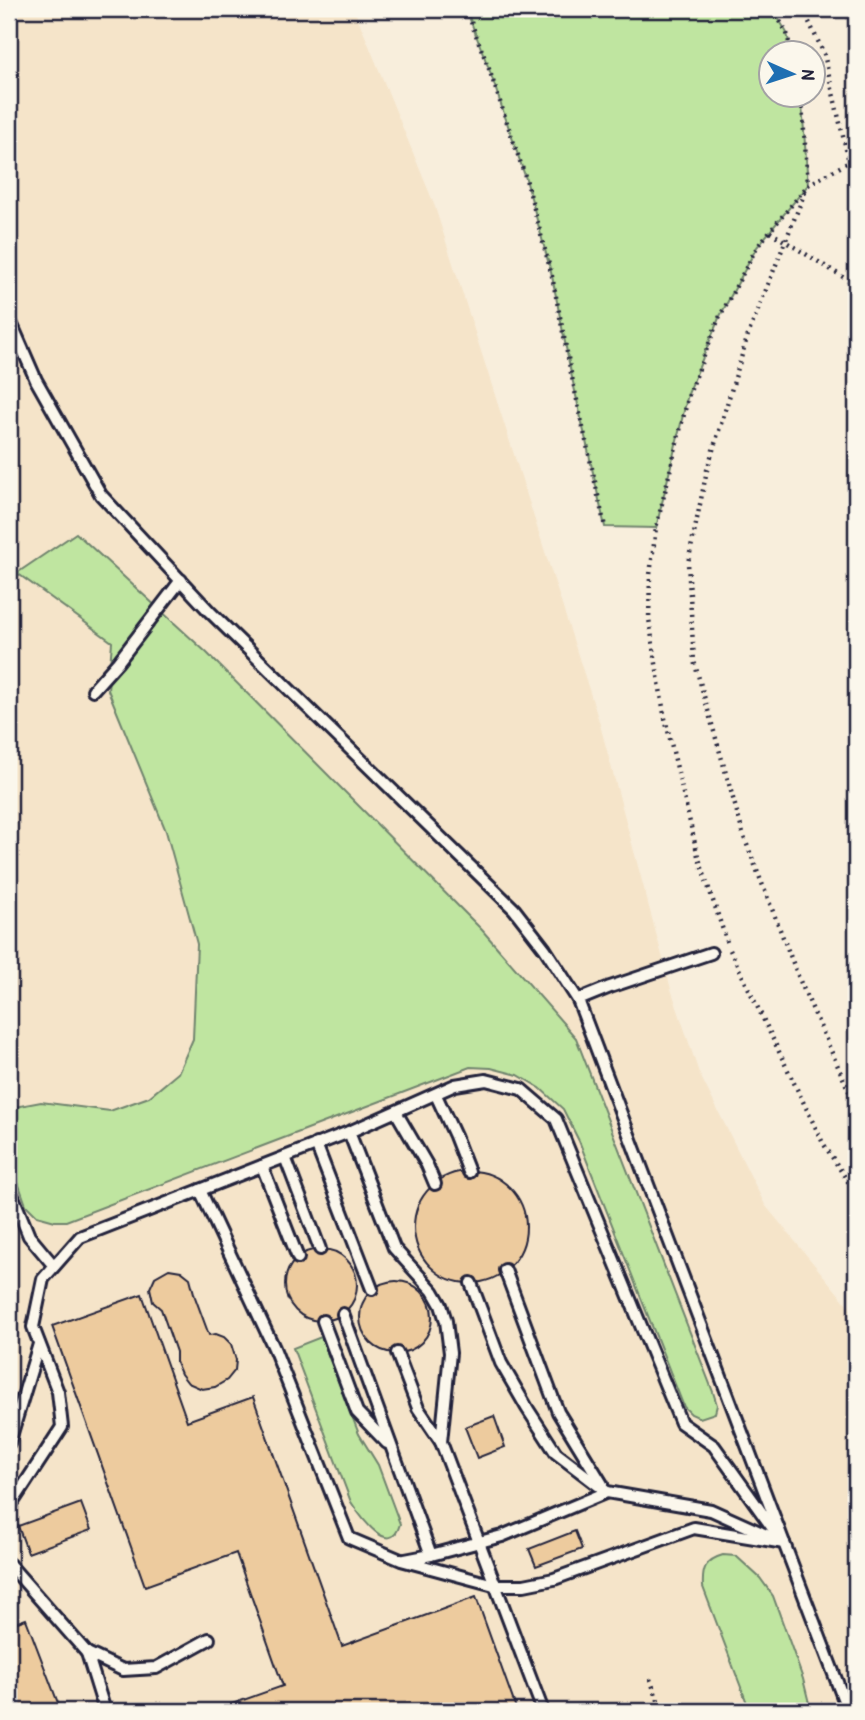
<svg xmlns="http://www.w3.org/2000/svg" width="865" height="1720" font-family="'Patrick Hand',sans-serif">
<rect width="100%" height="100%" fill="#f8eedc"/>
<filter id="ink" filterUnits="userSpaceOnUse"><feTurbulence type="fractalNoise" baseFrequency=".0143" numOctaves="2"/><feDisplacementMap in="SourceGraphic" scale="14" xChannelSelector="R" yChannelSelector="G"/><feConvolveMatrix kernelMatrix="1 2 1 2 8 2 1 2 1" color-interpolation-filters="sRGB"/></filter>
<g filter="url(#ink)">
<path fill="#f5e4c9" d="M 9,9 L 354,9 L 434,204 L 599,721 L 671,989 L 699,1073 L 765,1205 L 856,1315 L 856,1711 L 9,1711 Z"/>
<g fill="#bfe5a0" stroke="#70846e" stroke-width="2">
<path d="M 466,9 L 773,9 L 787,33 L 791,52 L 770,52 L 770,94 L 800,95 L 802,105 L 808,185 L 757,247 L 719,318 L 688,394 L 656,528 L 605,527 L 571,373 L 552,276 L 526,179 L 489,69 Z"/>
<path d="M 76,533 L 207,653 L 482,930 L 576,1038 L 713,1392 L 717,1405 L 715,1413 L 700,1418 L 691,1414 L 684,1407 L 579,1141 L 563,1109 L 540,1088 L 518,1075 L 491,1068 L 470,1067 L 66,1221 L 55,1221 L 37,1216 L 26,1205 L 9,1157 L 9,1108 L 41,1102 L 110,1111 L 149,1097 L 178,1073 L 193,1039 L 197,944 L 166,831 L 108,690 L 112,642 L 17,573 Z"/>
<path d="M 321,1337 L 359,1434 L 378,1465 L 400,1524 C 390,1559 360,1516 351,1502 L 293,1348 Z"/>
<path d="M 723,1555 L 736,1556 L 760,1578 L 773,1596 L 803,1679 L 809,1703 L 809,1711 L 750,1711 L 703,1587 C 702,1569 705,1560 723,1555 Z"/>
</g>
<g fill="#edcb9e" stroke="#22223b" stroke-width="2">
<circle cx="470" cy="1227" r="56"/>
<circle cx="321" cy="1285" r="36"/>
<path d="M 169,1269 L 181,1271 L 190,1278 L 195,1297 L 209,1335 L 216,1334 L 224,1337 L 231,1344 L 236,1360 L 235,1370 L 227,1380 L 215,1387 L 202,1389 L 188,1383 L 181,1374 L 176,1362 L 176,1352 L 161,1309 L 153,1302 L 150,1288 L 155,1277 Z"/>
<circle cx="396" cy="1317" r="36"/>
<path d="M 142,1294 L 187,1421 L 253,1397 L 342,1646 L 476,1597 L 517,1711 L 212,1711 L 283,1686 L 236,1553 L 145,1586 L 52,1326 Z"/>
<path d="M 494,1416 L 505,1447 L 477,1458 L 465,1427 Z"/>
<path d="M 81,1503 L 91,1530 L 28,1553 L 18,1526 Z"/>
<path d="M 575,1531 L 582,1549 L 536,1566 L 529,1549 Z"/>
<path d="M 26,1619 L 61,1711 L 9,1711 L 9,1625 Z"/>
</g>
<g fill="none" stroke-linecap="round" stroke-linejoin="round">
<g stroke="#22223b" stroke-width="16">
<g id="service">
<path d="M 9,318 L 36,380 L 101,495 L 210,612 L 514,909 L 545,949 L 578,1000 L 784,1543"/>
<path d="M 93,690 L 118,662 L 181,580"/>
<path d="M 578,1000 L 610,987 L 711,953"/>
<path d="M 436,1095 L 455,1136 L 469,1172"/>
<path d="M 396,1112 L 427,1165 L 435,1184"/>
<path d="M 349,1132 L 394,1248 L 433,1291 L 441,1305 L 446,1321 L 450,1353 L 441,1442 L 543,1711"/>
<path d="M 316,1144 L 372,1289"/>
<path d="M 285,1157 L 320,1249"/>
<path d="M 262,1166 L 298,1258"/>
<path d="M 9,1187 L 29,1236 L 54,1266"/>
<path d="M 200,1190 L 274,1348 L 349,1538 L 401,1560 L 494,1585 L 524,1585 L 554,1579 L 694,1528 L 784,1543"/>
<path d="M 505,1270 L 558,1412 L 602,1484"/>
<path d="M 471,1283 L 501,1363 L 527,1408 L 556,1453 L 607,1492 L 711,1510 L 784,1543 L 848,1711"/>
<path d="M 343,1314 L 431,1555"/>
<path d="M 323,1321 L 357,1412 L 387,1443"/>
<path d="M 397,1353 L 418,1408 L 441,1442"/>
<path d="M 9,1443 L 39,1344"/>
<path d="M 9,1508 L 62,1427 L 58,1392 L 33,1327 L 43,1279 L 80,1237 L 349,1132 L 455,1085 L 486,1080 L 521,1089 L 556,1119 L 681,1423 L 714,1446 L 774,1530"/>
<path d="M 405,1560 L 431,1555 L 502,1536 L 607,1492"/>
<path d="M 9,1564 L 87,1653 L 123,1670 L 156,1668 L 209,1639"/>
<path d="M 87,1653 L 105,1711"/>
</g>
</g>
<g stroke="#22223b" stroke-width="4.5" stroke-dasharray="2 5" stroke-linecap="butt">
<path d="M 466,9 L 489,69 L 526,179 L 552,276 L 571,373 L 605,527"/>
<path d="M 773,9 L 787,33 L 791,52"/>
<path d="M 803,9 L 824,54 L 849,162"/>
<path d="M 800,94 L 802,105 L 808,184"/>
<path d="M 805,192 L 748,335 L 707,470 L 688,563 L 694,661 L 744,837 L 800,981 L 856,1107"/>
<path d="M 770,232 L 856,285"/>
<path d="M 727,942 L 698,856 L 664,714 L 649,619 L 650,575 L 656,528 L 689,394 L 719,318 L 757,247 L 808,185 L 849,162 L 856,161"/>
<path d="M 730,950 L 823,1143 L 856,1194"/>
<path d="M 650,1679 L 662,1711"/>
</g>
<use href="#service" stroke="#fbf7ec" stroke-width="10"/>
</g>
</g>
<rect width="865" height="1720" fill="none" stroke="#fbf7ec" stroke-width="35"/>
<rect x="18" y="18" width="830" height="1685" fill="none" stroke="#22223b" stroke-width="2.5" filter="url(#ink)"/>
<g transform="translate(792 74) rotate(93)"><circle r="33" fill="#fbf7ec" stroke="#a4a2a5" stroke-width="2"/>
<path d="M0-5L12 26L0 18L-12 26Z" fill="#1f6fb2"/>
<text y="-10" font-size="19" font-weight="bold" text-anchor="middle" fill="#22223b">N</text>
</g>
</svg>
